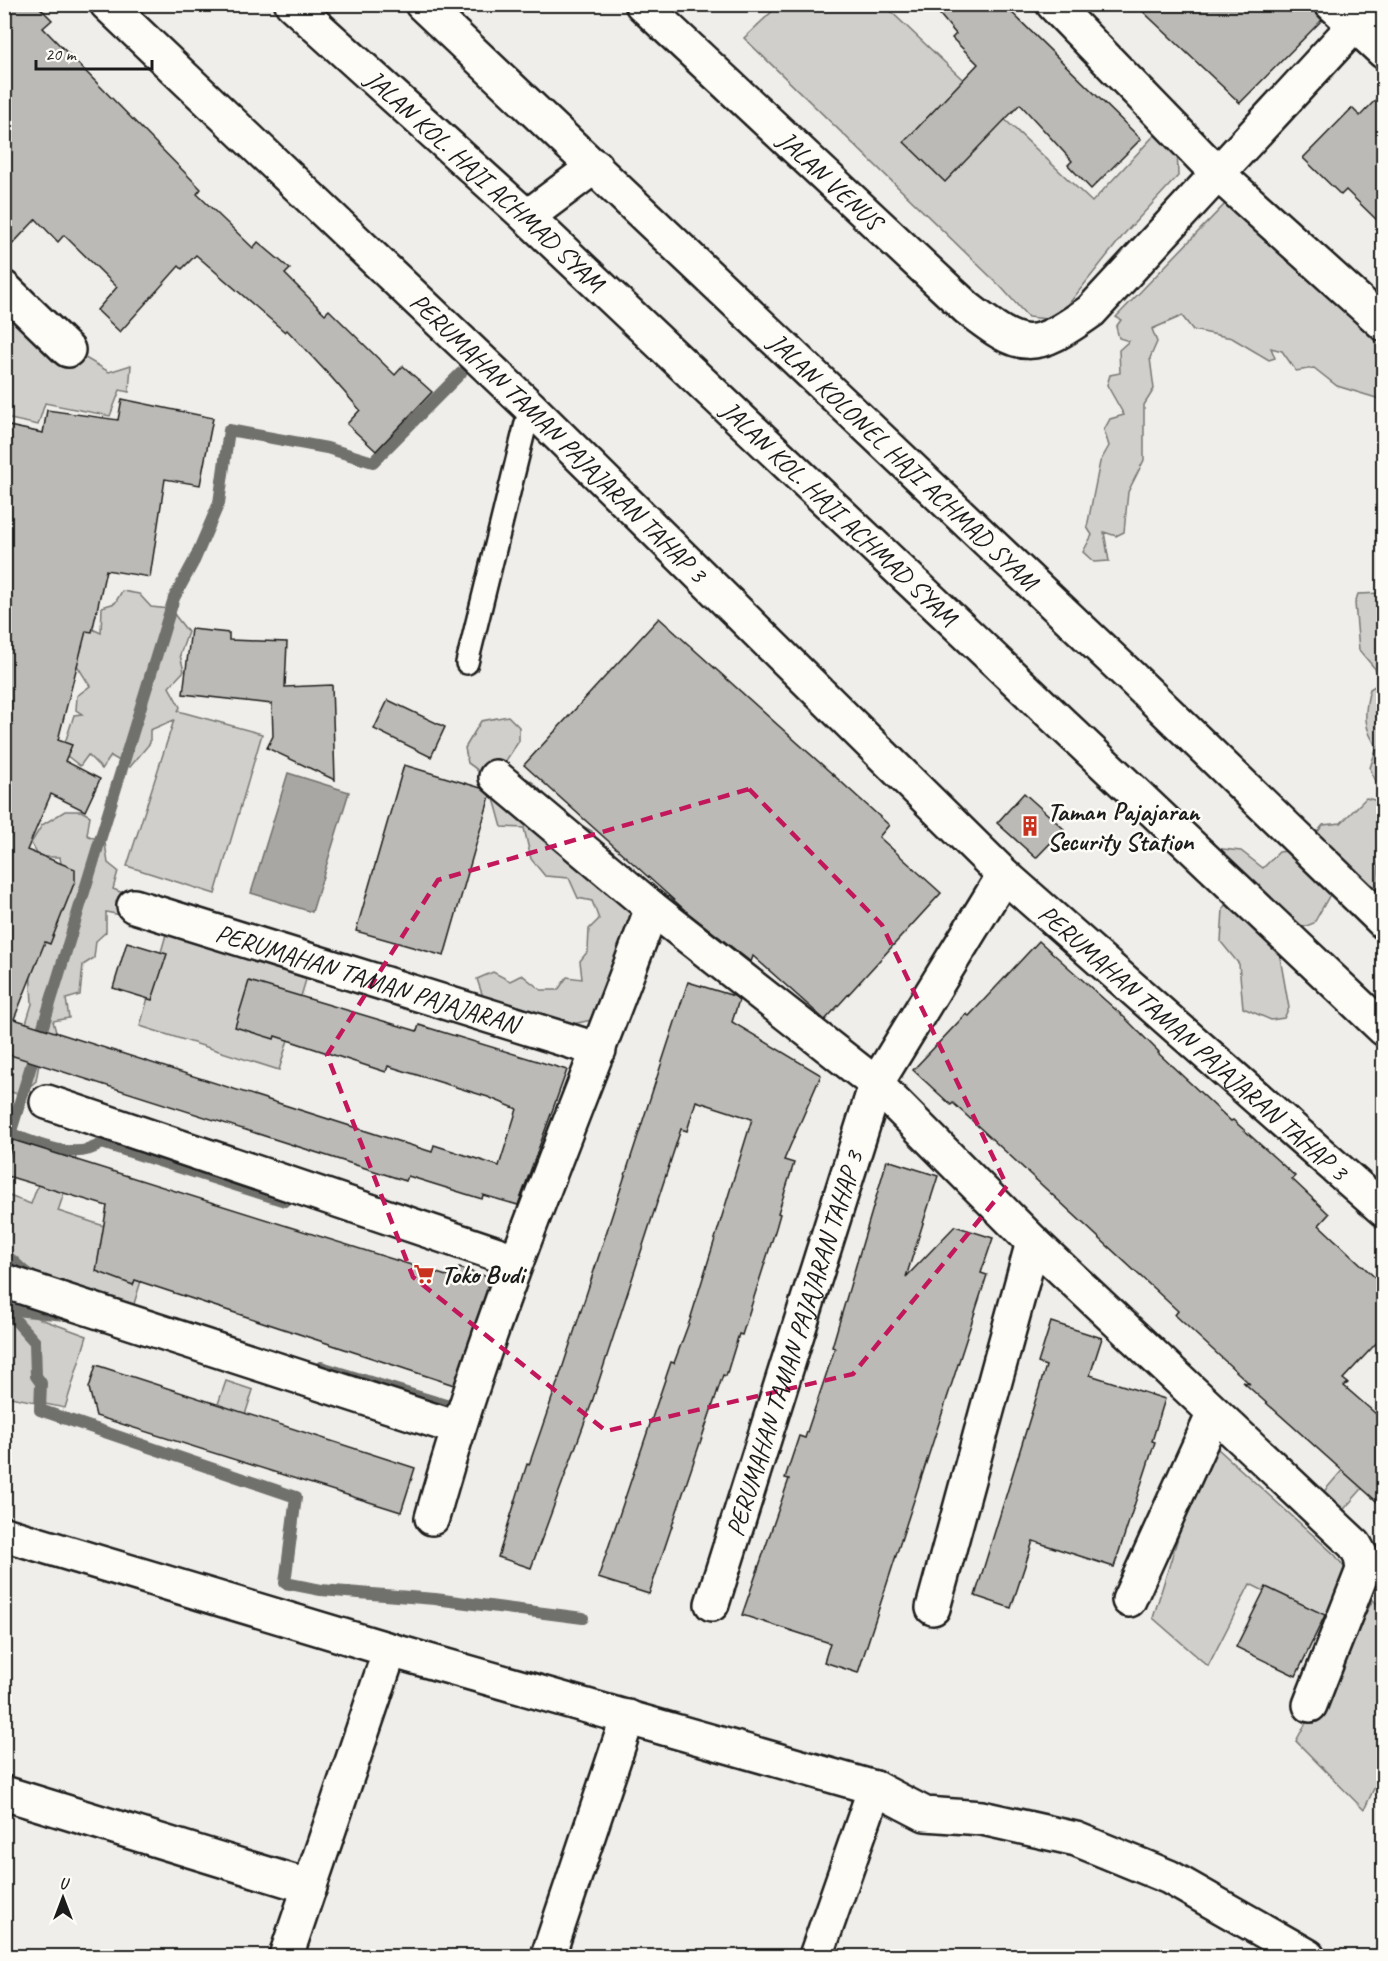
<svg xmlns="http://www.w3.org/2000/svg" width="1388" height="1961" font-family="Caveat,sans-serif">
<rect width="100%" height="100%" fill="#f0eeea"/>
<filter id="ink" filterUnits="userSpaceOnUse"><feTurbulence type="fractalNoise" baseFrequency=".0167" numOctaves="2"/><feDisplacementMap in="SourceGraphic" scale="12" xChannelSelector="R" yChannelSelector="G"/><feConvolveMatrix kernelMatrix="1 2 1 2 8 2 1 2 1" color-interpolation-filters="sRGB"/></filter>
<g filter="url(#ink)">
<g fill="#d0cfcc" stroke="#767674" stroke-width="1.5">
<path d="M 779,5 L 884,5 L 1092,202 L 1164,125 L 1177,144 L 1178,176 L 1125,233 L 1056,320 L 1028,317 L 1001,287 L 744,38 Z"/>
<path d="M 1228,201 L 1237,205 L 1383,349 L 1383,400 L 1337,386 L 1314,368 L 1296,371 L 1282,351 L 1271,348 L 1275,358 L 1269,360 L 1232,338 L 1193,330 L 1182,316 L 1152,329 L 1157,342 L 1150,358 L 1154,389 L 1144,405 L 1144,460 L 1128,492 L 1124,532 L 1116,536 L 1104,532 L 1109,561 L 1094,562 L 1083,552 L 1092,535 L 1087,527 L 1100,462 L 1109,446 L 1104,430 L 1110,419 L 1124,415 L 1107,385 L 1110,375 L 1120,373 L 1119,350 L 1129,341 L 1119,338 L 1116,327 L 1121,320 L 1116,317 Z"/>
<path d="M 4,310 L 109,372 L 131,365 L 129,392 L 120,390 L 110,416 L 45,403 L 38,425 L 5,418 Z"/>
<path d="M 122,591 L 139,594 L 151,607 L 170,609 L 188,632 L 180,655 L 184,671 L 169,687 L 180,707 L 178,711 L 262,734 L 215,894 L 127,866 L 174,720 L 150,730 L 150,743 L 130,767 L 111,756 L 102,769 L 88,755 L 80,766 L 62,752 L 74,715 L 82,714 L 76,710 L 77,696 L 90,686 L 55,630 L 88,627 L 101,633 L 102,607 L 115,603 Z"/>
<path d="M 1383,593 L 1384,593 L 1383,678 L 1359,650 L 1355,603 L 1358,594 Z"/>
<path d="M 1383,681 L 1383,799 L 1370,768 L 1377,747 C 1363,728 1364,712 1370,689 Z"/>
<path d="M 508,716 L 519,727 L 519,741 L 497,774 C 537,770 543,795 561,825 L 574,821 L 592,831 L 606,865 L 618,861 L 635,871 L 637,911 L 601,1018 L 549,1029 L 513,1018 L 501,1002 L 483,997 L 477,979 L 493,972 L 510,981 L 522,975 L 541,990 L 558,990 L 567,977 L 582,979 L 580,961 L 588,951 L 589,929 L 599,919 L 592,901 L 578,898 L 569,878 L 545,876 L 531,859 L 524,828 L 502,827 C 494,800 492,778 468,763 L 465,748 L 481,721 Z"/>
<path d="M 1366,798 L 1383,802 L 1383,860 L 1379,862 L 1377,888 L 1332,891 L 1314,923 L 1304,927 L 1288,917 L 1287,943 L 1279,952 L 1289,1008 L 1284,1018 L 1271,1020 L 1243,1008 L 1239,964 L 1221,942 L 1223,909 L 1233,889 L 1203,883 L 1199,864 L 1214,848 L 1241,851 L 1263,868 L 1279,852 L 1304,849 L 1323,825 L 1341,823 Z"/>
<path d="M 65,811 L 81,811 L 90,816 L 87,835 L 105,843 L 108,863 L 118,871 L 113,889 L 153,905 L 135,918 L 106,912 L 106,932 L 96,941 L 94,958 L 83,965 L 80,995 L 66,999 L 69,1018 L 53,1021 L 56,1032 L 49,1049 L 41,1052 L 36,1081 L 20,1095 L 5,1090 L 5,1045 L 22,1036 L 32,1004 L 30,966 L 63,878 L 60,857 L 39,857 L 31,843 L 42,825 Z"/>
<path d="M 167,931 L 308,973 L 279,1070 L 140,1026 Z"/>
<path d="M 51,1149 L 77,1154 L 58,1211 L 153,1242 L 133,1307 L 24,1272 L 11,1257 L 5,1254 L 4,1194 L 31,1204 Z"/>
<path d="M 16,1310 L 87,1336 L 65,1408 L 5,1396 L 5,1313 Z"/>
<path d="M 226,1381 L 253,1390 L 231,1458 L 203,1447 Z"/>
<path d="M 1383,1423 L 1383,1465 L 1339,1515 L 1320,1496 Z"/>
<path d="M 1206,1447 L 1218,1449 L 1335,1555 L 1348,1572 L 1329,1623 L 1250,1584 L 1208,1666 L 1153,1618 Z"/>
<path d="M 1373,1600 L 1383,1609 L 1384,1767 L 1364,1810 L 1296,1741 Z"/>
</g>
<path fill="#a8a7a3" stroke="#706f6d" stroke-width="1.5" d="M 288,773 L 349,792 L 312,912 L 251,893 Z"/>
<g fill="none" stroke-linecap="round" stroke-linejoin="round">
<g stroke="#706f6d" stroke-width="12">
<path d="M 11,1134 C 38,1144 76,1162 102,1143 L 285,1201"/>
<path d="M 4,1154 L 174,598 L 194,561 L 219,503 L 229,430 L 327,448 L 373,462 L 461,373"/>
<path d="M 4,1255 C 16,1260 20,1272 32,1276"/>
<path d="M 8,1312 L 35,1342 L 36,1376 L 41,1383 L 40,1410 L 296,1497 L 285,1583 L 321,1590 L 435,1599 L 583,1618"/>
<path d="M 4,1313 L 15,1310 L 65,1315"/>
<path d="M 321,1367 L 449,1406"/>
</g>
</g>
<g fill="#bbbab6" stroke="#1c1c1c" stroke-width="1.5">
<path d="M 4,4 L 36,4 L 52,20 L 43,28 L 201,189 L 197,194 L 253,248 L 258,242 L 290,269 L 285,274 L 325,314 L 329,310 L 395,375 L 403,366 L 432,392 L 376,451 L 347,424 L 360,410 L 332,378 L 287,330 L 285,332 L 196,255 L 182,269 L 179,266 L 120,332 L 97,310 L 117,287 L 64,235 L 58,242 L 36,219 L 4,253 Z"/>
<path d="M 931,4 L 1003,4 L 1141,139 L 1091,189 L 1068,165 L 1072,161 L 1020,104 L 945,182 L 904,142 L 978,64 L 952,38 L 956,34 Z"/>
<path d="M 1135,4 L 1307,4 L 1322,20 L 1240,103 Z"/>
<path d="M 1383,92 L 1383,226 L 1346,190 L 1341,195 L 1303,158 L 1352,108 L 1360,116 Z"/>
<path d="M 122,399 L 213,418 L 200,485 L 165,479 L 150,577 L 106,570 L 92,632 L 86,631 L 58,740 L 72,745 L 65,761 L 100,779 L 85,811 L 51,794 L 27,850 L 75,869 L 75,881 L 50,944 L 45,942 L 14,1019 L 432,1152 L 434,1145 L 499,1166 L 517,1109 L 488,1097 L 388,1066 L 386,1072 L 275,1036 L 274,1039 L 235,1027 L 249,981 L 417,1031 L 419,1025 L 567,1070 L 518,1205 L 483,1195 L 482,1199 L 408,1176 L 406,1181 L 4,1053 L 4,425 L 43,433 L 47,410 L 118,420 Z"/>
<path d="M 659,618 L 889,825 L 879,837 L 941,893 L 825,1020 L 753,956 L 751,962 L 687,912 L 524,765 Z"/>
<path d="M 191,629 L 229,633 L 229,640 L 287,642 L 285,687 L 332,685 L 335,780 L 267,748 L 273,736 L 272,704 L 183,694 Z"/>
<path d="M 388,700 L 445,727 L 431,757 L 374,729 Z"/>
<path d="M 404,765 L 481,788 L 490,796 L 444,956 L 356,931 Z"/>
<path d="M 1024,793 L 1064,829 L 1036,858 L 997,823 Z"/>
<path d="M 1039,941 L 1125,1018 L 1159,1052 L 1158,1053 L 1231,1121 L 1233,1120 L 1295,1176 L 1292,1179 L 1329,1214 L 1319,1225 L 1383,1285 L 1383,1336 L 1343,1379 L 1348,1383 L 1344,1386 L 1383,1420 L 1383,1507 L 1243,1382 L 1250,1384 L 1175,1315 L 1178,1311 L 953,1103 L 951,1105 L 913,1070 L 966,1014 L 969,1016 Z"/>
<path d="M 127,942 L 167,954 L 152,1000 L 113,988 Z"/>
<path d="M 688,982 L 734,996 L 739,1000 L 732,1022 L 821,1075 L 784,1160 L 794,1163 L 778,1213 L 780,1214 L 776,1228 L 742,1335 L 739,1334 L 726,1376 L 723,1375 L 649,1594 L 598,1578 L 671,1362 L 674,1363 L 690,1320 L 752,1119 L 696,1101 L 687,1131 L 681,1129 L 591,1405 L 531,1568 L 498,1557 L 527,1464 L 529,1465 L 561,1372 Z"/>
<path d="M 13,1140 L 456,1279 L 459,1268 L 491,1278 L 454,1385 L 135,1280 L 133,1285 L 96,1271 L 107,1206 L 4,1175 Z"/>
<path d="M 887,1160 L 938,1176 L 906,1277 L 955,1226 L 993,1238 L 981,1273 L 987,1275 L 858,1673 L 824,1662 L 830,1643 L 742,1615 L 789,1479 L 785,1478 L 799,1436 L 805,1438 L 835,1348 L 832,1347 Z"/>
<path d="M 1051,1322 L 1102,1338 L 1090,1375 L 1165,1399 L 1152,1441 L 1155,1442 L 1114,1567 L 1033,1541 L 1011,1608 L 975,1596 L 1046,1366 L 1038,1363 Z"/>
<path d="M 96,1365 L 415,1468 L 401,1512 L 96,1416 L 89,1388 Z"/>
<path d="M 1266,1587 L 1325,1615 L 1296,1676 L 1236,1647 Z"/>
</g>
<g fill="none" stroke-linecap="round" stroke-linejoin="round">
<g stroke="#1c1c1c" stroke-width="26">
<path id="lane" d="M 467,663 L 530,407"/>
</g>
<g stroke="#1c1c1c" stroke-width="38">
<g id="street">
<path id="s1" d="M 107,4 L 530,407 L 1004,875 L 1384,1210"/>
<path id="s2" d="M 642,4 L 967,308 C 1023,352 1033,352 1091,311 L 1374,4"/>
<path d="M 1053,4 L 1218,174 L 1384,324"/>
<path d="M 1332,4 L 1384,52"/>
<path d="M 4,288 L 68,350"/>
<path d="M 496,777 L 652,908 L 876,1084 L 1033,1242 L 1355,1545 L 1361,1556 L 1363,1570 L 1310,1705"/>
<path id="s3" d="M 134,906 L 599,1050"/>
<path d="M 47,1102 L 515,1260"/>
<path d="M 4,1281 L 457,1428"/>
<path d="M 432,1518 C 490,1309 577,1111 652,908"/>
<path d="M 4,1534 L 390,1650 L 875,1788 L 925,1814 L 982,1818 L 1076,1839 L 1169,1877 L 1308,1956"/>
<path d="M 1129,1600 L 1214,1413"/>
<path id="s4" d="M 712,1604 L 876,1084 L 1004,875"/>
<path d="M 933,1608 L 1033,1242"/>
<path d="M 4,1793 L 310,1887"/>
<path d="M 286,1956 L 390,1650"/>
<path d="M 548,1956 L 628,1717"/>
<path d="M 816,1956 L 875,1788"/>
</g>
</g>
<g stroke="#1c1c1c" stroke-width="38">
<g id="secondary">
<path id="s5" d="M 292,4 L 527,217 L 1384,1029"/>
<path id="s6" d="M 422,4 L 1131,677 L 1384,922"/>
<path d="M 527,217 L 595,166"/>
</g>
</g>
<use href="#lane" stroke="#fdfcf7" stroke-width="21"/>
<use href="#street" stroke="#fdfcf7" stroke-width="33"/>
<use href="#secondary" stroke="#fdfcf7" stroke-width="33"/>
</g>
</g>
<path fill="none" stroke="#c2185b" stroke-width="4.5" stroke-dasharray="12 8" stroke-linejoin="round" d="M 749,789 L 882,925 L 1007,1186 L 853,1374 L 606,1431 L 413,1277 L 327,1055 L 438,880 Z"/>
<defs>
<g id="building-bare" transform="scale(1.62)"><path d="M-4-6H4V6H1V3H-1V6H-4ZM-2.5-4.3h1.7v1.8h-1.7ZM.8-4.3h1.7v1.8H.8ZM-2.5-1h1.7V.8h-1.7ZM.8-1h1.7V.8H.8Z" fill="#c8321e" stroke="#fdfcf7" stroke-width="2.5" paint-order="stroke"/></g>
<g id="supermarket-bare" transform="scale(1.62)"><path d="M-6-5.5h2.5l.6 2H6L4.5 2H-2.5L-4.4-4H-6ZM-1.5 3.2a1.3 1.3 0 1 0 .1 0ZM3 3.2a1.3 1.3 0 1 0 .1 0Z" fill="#c8321e" stroke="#fdfcf7" stroke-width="2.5" paint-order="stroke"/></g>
</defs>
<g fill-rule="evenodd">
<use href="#building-bare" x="1030" y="826"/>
<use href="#supermarket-bare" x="424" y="1274"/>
</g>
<g text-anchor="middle" stroke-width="5" stroke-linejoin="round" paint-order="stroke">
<g font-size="26" fill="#1c1c1c" stroke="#fdfcf7">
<text dy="9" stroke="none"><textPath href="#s5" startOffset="262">JALAN KOL. HAJI ACHMAD SYAM</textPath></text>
<text dy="9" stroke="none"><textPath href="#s2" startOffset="258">JALAN VENUS</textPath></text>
<text dy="9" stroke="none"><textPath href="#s1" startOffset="626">PERUMAHAN TAMAN PAJAJARAN TAHAP 3</textPath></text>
<text dy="9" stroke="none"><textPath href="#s6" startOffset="664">JALAN KOLONEL HAJI ACHMAD SYAM</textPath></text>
<text dy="9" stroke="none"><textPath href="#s5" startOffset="748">JALAN KOL. HAJI ACHMAD SYAM</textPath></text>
<text dy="9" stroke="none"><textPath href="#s3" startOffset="244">PERUMAHAN TAMAN PAJAJARAN</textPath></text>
<text dy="9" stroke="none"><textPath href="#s1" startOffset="1503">PERUMAHAN TAMAN PAJAJARAN TAHAP 3</textPath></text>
<text dy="9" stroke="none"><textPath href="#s4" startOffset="273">PERUMAHAN TAMAN PAJAJARAN TAHAP 3</textPath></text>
</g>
<g font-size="26" font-weight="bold" fill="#1c1c1c" stroke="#fdfcf7" text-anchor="start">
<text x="1047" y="820">Taman Pajajaran<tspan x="1047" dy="30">Security Station</tspan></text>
<text x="441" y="1283">Toko Budi</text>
</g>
</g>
<rect width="1388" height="1961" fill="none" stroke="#fdfcf7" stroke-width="24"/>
<rect x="12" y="12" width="1364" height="1937" fill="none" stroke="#1c1c1c" stroke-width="2" filter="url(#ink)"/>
<g transform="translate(63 1898)" stroke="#fdfcf7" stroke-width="4.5" paint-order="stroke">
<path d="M0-4.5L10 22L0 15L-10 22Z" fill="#1c1c1c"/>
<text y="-9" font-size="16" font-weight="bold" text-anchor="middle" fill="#1c1c1c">U</text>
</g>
<path d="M36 60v9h116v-9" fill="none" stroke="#1c1c1c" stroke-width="3"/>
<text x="45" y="60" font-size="18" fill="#1c1c1c" stroke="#fdfcf7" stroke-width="4.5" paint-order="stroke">20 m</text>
</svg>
